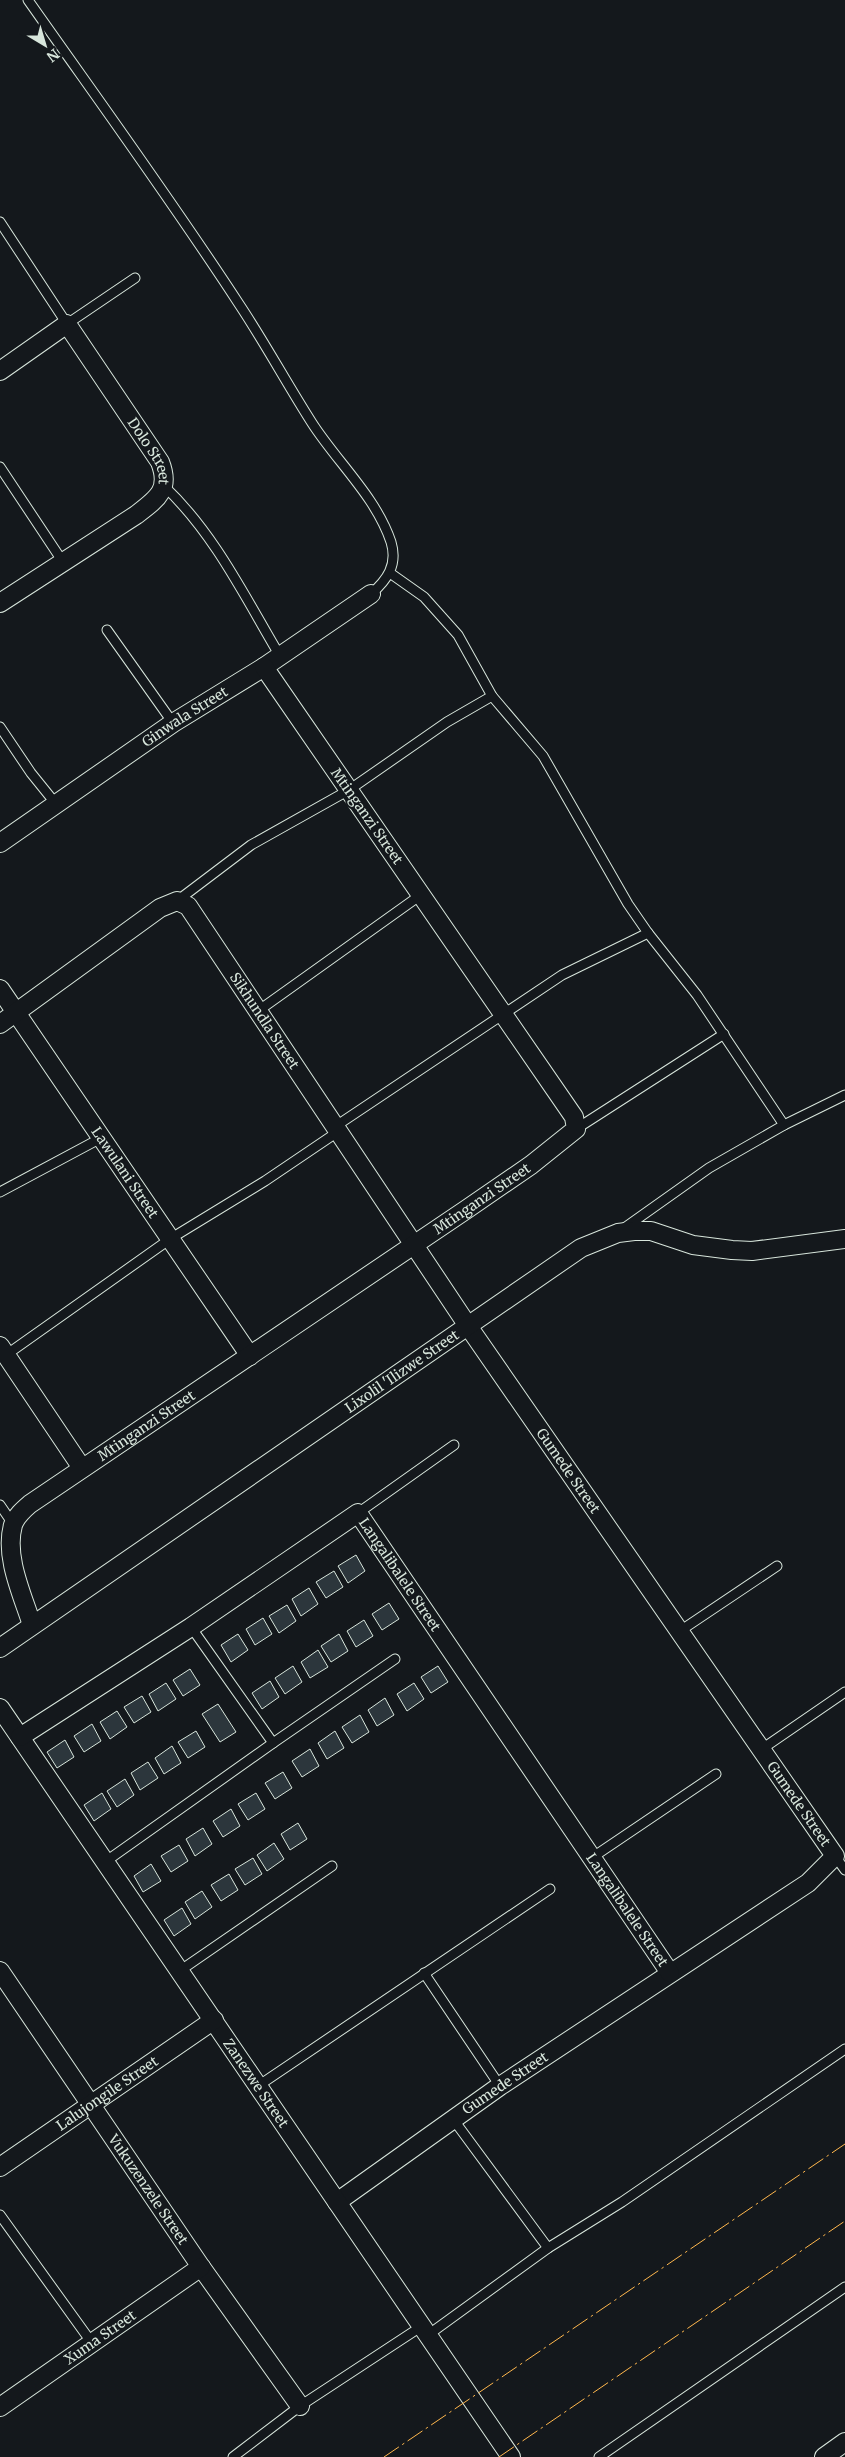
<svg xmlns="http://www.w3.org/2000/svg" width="845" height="2457" font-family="Merriweather,serif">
<rect width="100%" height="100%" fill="#14181c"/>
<g fill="#2c363c" stroke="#d8e6dc">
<path d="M 356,1555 L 365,1571 L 348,1583 L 338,1566 Z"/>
<path d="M 334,1571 L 343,1587 L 326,1598 L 316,1582 Z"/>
<path d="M 309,1588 L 318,1604 L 301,1616 L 292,1599 Z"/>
<path d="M 389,1603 L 399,1619 L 382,1630 L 372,1614 Z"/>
<path d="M 287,1605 L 296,1621 L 279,1633 L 269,1616 Z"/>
<path d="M 263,1618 L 272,1634 L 255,1645 L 246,1629 Z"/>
<path d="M 364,1620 L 373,1636 L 356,1647 L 347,1631 Z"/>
<path d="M 238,1634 L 248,1650 L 231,1662 L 221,1645 Z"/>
<path d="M 339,1634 L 348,1651 L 331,1662 L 321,1646 Z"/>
<path d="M 318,1650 L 328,1667 L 310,1678 L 301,1662 Z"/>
<path d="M 293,1666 L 302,1682 L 285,1694 L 275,1678 Z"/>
<path d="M 438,1666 L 448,1682 L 431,1693 L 421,1677 Z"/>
<path d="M 190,1669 L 200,1685 L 183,1696 L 173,1680 Z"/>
<path d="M 270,1681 L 279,1697 L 262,1709 L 252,1693 Z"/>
<path d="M 166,1683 L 176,1699 L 158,1711 L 149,1694 Z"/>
<path d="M 414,1683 L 424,1699 L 407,1711 L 397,1694 Z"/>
<path d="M 142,1696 L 151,1712 L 134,1723 L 124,1707 Z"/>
<path d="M 385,1698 L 394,1715 L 377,1726 L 368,1710 Z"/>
<path d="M 218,1704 L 236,1732 L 220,1742 L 202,1714 Z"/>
<path d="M 117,1711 L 127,1727 L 110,1739 L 100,1722 Z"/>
<path d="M 360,1715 L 369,1732 L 352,1743 L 342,1727 Z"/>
<path d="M 92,1724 L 101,1741 L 84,1752 L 74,1736 Z"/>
<path d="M 196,1731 L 205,1747 L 188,1758 L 178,1742 Z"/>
<path d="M 335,1731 L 344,1748 L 327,1759 L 318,1743 Z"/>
<path d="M 65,1740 L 74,1757 L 57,1768 L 47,1752 Z"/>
<path d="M 172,1746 L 181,1763 L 164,1774 L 155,1758 Z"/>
<path d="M 310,1749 L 319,1766 L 302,1777 L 292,1761 Z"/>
<path d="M 148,1762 L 158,1778 L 140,1790 L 131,1773 Z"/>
<path d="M 283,1772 L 292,1788 L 275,1799 L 265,1783 Z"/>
<path d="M 125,1779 L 134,1795 L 117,1807 L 107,1791 Z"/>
<path d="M 102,1793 L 111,1809 L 94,1821 L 84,1805 Z"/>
<path d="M 256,1793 L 265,1809 L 248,1820 L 238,1804 Z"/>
<path d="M 231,1809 L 240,1826 L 223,1837 L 213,1821 Z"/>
<path d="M 298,1823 L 307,1839 L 290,1850 L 281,1834 Z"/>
<path d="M 203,1828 L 212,1844 L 195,1856 L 186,1839 Z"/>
<path d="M 274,1843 L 284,1859 L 267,1871 L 257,1855 Z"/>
<path d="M 179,1845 L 188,1861 L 171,1872 L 161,1856 Z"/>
<path d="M 253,1858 L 262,1874 L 245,1885 L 235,1869 Z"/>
<path d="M 151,1864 L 161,1881 L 143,1892 L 134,1876 Z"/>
<path d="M 229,1874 L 238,1890 L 221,1901 L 211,1885 Z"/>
<path d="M 202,1891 L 212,1907 L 195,1919 L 185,1902 Z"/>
<path d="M 182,1908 L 191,1924 L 174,1936 L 164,1920 Z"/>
</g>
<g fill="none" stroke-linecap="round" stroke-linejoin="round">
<g stroke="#d8e6dc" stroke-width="11">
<g id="lane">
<path d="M 28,0 C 99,101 172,201 239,304 C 265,343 287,384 312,423 C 337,462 376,497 391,542 C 398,565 387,580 371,594"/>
<path d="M 0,222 L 67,324 L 135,278"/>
<path d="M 0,467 L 63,562"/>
<path d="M 164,486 C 214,533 245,597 280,656"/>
<path d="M 390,573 L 424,597 L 458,635 L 492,696 L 543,756 L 628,904 L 648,933 L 697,995 L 784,1125"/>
<path d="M 107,630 L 173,723"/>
<path d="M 0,727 L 31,773 L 56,804"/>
<path d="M 177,901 L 251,845 L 349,790 L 447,722 L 492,696"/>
<path d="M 258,1011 L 422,894"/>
<path d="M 336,1126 L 562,975 L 648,933"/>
<path d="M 576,1129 L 724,1034"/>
<path d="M 0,1192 L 101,1138"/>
<path d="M 623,1229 L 709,1168 L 784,1125 L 845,1095"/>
<path d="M 6,1355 L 170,1239 L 265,1181 L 339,1131"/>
<path d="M 0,1505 L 13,1524"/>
<path d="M 358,1513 L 454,1445"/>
<path d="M 680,1631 L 777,1566"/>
<path d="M 273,1743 L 395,1659"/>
<path d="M 762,1749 L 845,1692"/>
<path d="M 835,1856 L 845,1870"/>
<path d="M 593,1857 L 716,1774"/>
<path d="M 105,1862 L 273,1743 L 191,1627"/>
<path d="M 181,1970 L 332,1866"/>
<path d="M 424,1973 L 500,2086"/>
<path d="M 258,2086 L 550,1889"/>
<path d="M 453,2119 L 548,2248"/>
<path d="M 0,2215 L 92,2343"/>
<path d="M 428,2335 L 548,2248 L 622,2202 L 845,2049"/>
<path d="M 233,2457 L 300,2406 L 422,2326"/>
<path d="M 599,2457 L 845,2287"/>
</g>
</g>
<g stroke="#d8e6dc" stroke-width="20">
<g id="street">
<path id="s1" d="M 0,371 L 67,324 L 160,462 C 171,490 157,499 136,515 L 0,603"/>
<path id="s2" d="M 0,843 L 173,723 L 264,667 L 371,594"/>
<path id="s3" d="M 0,989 L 250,1356"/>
<path id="s4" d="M 0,1024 L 160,908 L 177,901 L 188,906 L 468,1326 L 835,1856 L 808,1883 L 500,2086 L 337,2202"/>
<path d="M 0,1346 L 82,1468"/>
<path id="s5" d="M 32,1625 C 23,1596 4,1557 13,1525 C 16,1516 23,1510 30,1504 L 467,1209 L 531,1165 L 576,1129 L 574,1117 L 264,667"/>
<path id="s6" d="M 0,1648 L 581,1248 L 618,1233 L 634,1231 L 651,1231 L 693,1245 L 732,1250 L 752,1251 L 845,1239"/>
<path id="s7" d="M 0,1708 L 511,2457"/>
<path id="s8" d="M 20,1737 L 191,1627 L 358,1513 L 670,1973"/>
<path id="s9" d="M 0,1971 L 201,2267 L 300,2406"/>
<path id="s10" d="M 0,2167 L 214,2020"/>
<path id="s11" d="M 0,2407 L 201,2267"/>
<path d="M 824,2457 L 845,2442"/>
</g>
</g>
<use href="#lane" stroke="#14181c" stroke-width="9"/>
<use href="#street" stroke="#14181c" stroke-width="18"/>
<g stroke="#ffb74d" stroke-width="1" stroke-dasharray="18 4 2.5 4" stroke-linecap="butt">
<path d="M 384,2457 L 845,2144"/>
<path d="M 499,2457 L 845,2221"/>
</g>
</g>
<g text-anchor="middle" stroke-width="4" stroke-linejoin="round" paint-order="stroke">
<g font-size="14" fill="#d8e6dc" stroke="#14181c">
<text dy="5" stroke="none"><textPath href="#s1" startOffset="234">Dolo Street</textPath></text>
<text dy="5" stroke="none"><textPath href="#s2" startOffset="224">Ginwala Street</textPath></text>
<text transform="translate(367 816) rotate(55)" y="5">Mtinganzi Street</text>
<text dy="5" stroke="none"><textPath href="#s4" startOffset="366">Sikhundla Street</textPath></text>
<text dy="5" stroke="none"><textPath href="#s3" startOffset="222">Lawulani Street</textPath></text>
<text dy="5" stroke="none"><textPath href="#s5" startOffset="676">Mtinganzi Street</textPath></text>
<text dy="5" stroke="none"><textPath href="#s6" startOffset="488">Lixolil 'Ilizwe Street</textPath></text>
<text dy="5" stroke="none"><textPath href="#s5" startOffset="271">Mtinganzi Street</textPath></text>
<text dy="5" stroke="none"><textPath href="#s4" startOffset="909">Gumede Street</textPath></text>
<text dy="5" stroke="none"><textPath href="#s8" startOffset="480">Langalibalele Street</textPath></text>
<text dy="5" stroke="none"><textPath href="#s4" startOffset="1314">Gumede Street</textPath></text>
<text dy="5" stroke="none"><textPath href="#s8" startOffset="885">Langalibalele Street</textPath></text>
<text dy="5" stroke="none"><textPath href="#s7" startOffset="454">Zanezwe Street</textPath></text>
<text transform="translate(505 2083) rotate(-34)" y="5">Gumede Street</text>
<text dy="5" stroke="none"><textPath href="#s10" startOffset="130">Lalujongile Street</textPath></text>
<text dy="5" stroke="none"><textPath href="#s9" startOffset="264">Vukuzenzele Street</textPath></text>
<text dy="5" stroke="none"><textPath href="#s11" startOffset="122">Xuma Street</textPath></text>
</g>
</g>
<g transform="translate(45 45) rotate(142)" stroke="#14181c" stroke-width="4" paint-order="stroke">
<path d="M0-4L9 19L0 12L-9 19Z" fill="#d8e6dc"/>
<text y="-8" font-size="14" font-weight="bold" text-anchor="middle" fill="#d8e6dc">N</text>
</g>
</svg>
